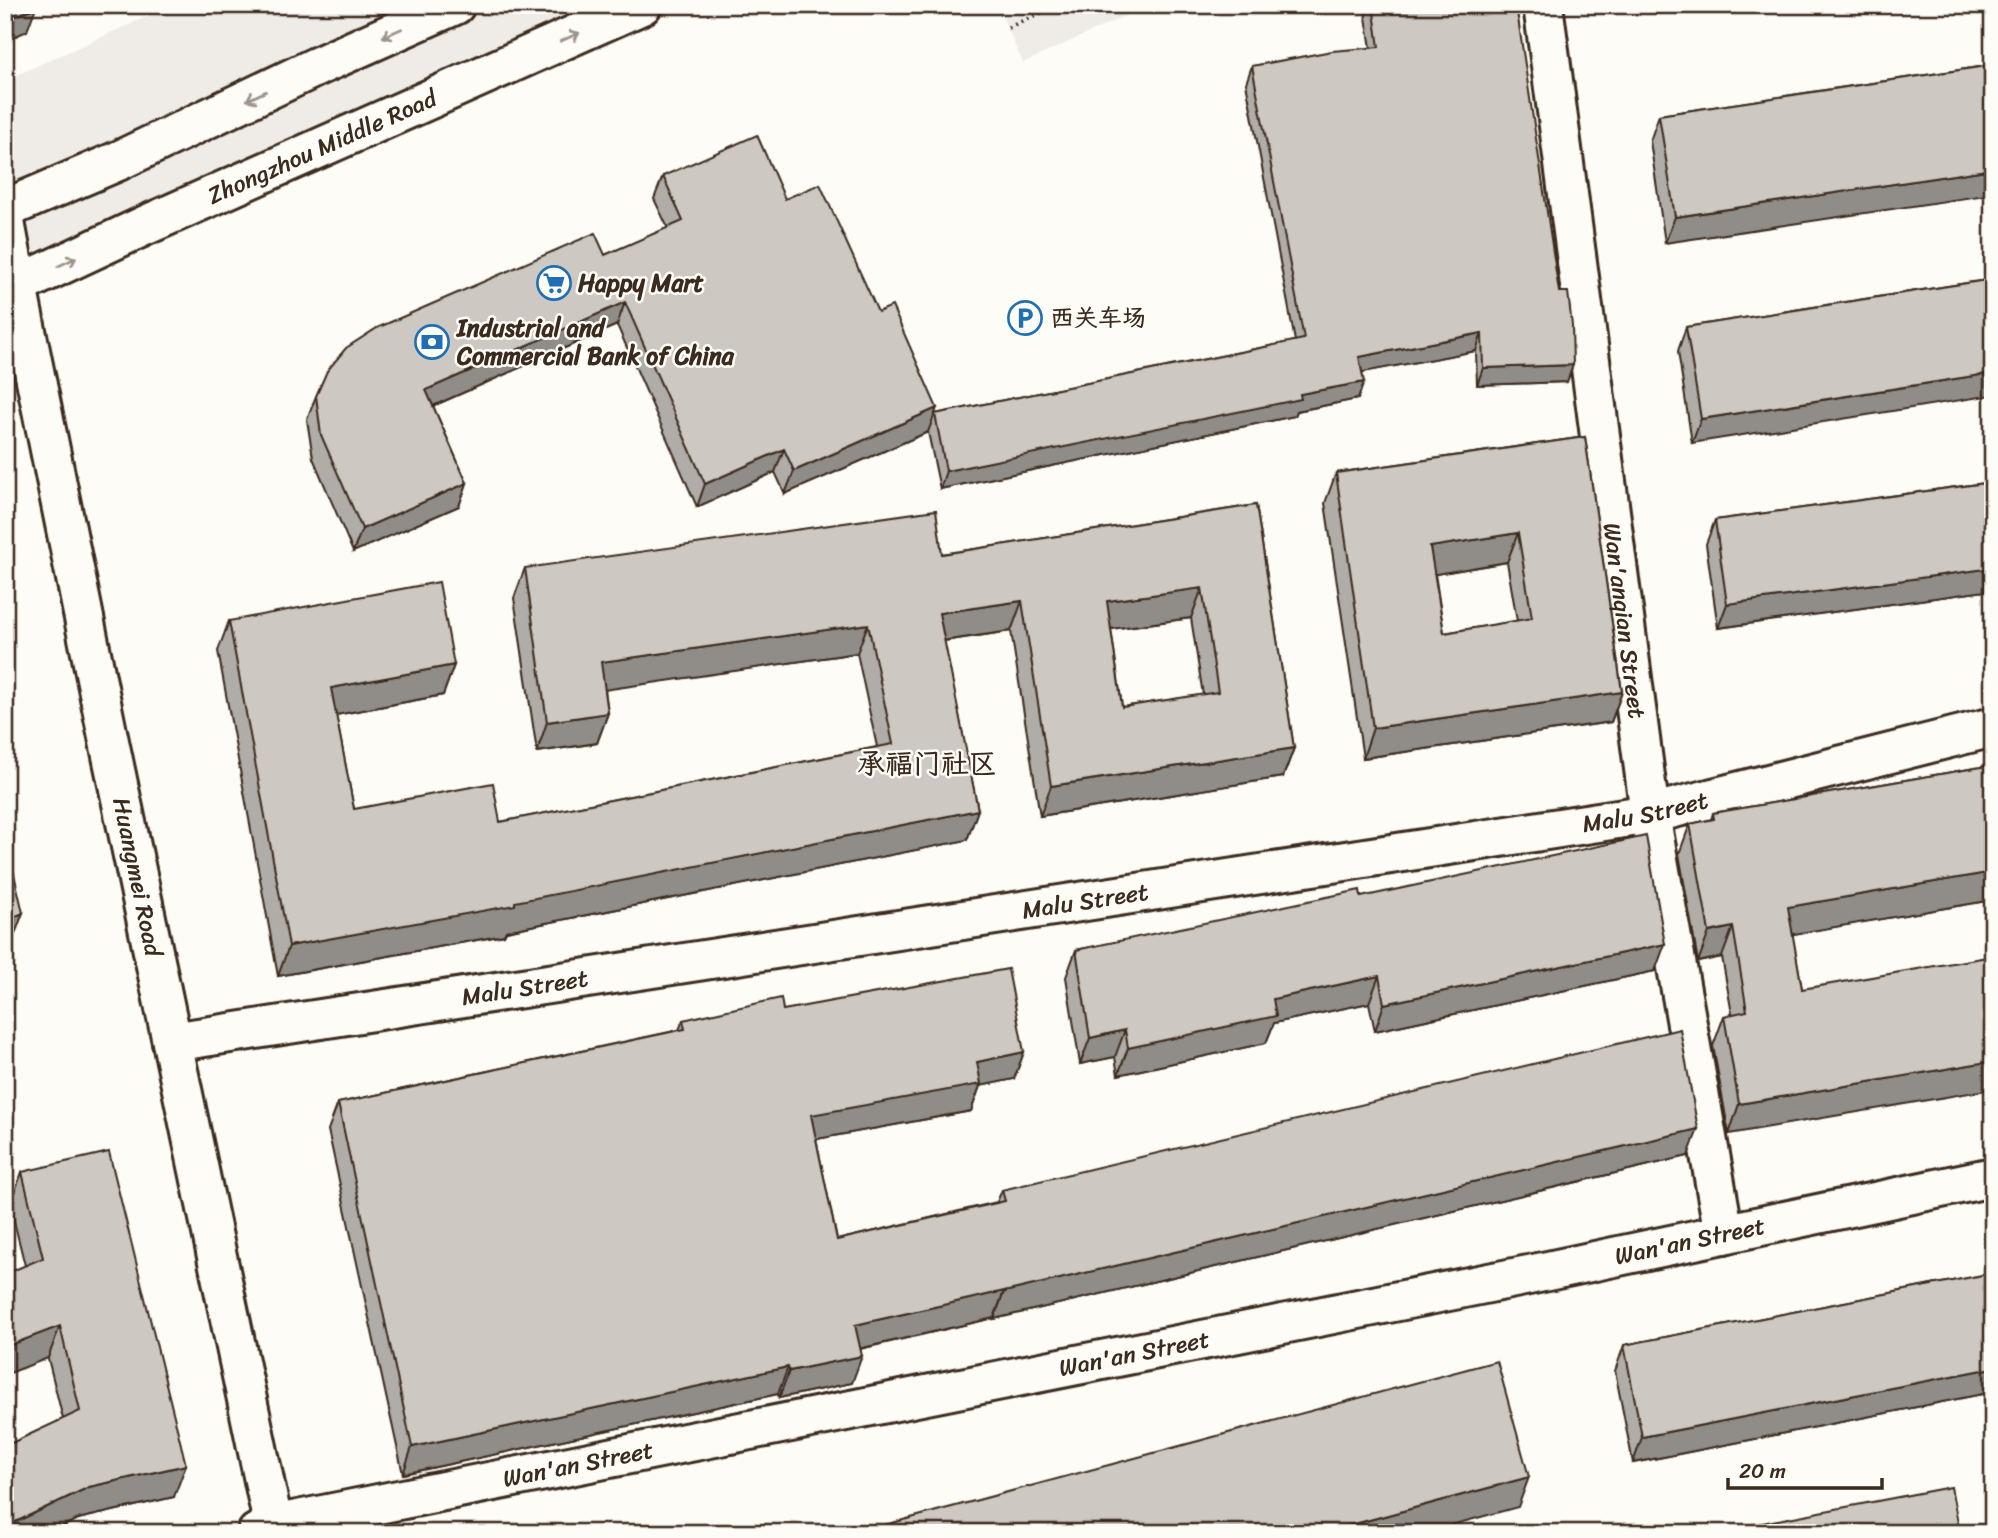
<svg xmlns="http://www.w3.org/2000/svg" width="1998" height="1538" font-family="Sriracha,'LXGW WenKai TC',sans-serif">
<rect width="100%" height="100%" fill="#fdfcf7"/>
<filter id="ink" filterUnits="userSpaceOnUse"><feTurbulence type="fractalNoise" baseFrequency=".0143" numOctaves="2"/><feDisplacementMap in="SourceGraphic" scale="14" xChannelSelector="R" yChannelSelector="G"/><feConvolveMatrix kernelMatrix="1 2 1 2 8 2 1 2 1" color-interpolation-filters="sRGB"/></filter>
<g filter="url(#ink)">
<g fill="#efece7">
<path d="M 173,5 L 684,5 L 50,286 L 5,187 L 5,80 Z"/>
<path d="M 997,5 L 1149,5 L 1023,63 Z"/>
</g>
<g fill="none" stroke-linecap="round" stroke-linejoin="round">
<g stroke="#3b2a1e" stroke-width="44">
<g id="minor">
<path id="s1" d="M 1543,5 L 1650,814 L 1724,1234"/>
<path id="s2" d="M 5,222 L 17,286 L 106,727 L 275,1533"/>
<path id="s3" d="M 172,1042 L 1650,814 L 1993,727"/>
<path id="s4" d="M 257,1533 L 273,1525 L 1519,1277 L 1993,1177"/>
</g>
</g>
<g stroke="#3b2a1e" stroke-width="44">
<g id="primary">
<path d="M 5,209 L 118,161 L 318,66 L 455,5"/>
<path id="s5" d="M 5,291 L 144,226 L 642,5"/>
</g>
</g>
<path stroke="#3b2a1e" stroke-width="4.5" stroke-dasharray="2 5" stroke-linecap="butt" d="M 1008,28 L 1057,5"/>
<use href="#minor" stroke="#fdfcf7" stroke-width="38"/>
<use href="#primary" stroke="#fdfcf7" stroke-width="38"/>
</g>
<g fill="#b0aca7" stroke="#3b2a1e" stroke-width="2" fill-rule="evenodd">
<path d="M 1364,5 L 1516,5 L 1567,382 L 1477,385 L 1476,351 L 1362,372 L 1358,399 L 1297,411 L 1295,416 L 940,489 L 928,432 L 785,494 L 775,472 L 697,507 L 617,325 L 433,406 L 467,483 L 459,506 L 353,552 L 313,458 L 307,420 L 316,396 L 605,255 L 668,228 L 654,199 L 663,176 L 785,199 L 878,312 L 935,414 L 1295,341 L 1246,83 L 1252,66 L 1371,48 Z"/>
<path d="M 1993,65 L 1665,243 L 1650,141 L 1659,115 Z"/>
<path d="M 1993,279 L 1692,443 L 1678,351 L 1686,327 Z"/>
<path d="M 1585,437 L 1622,692 L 1611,722 L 1363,758 L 1325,503 L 1336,473 ZM 1507,562 L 1517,621 L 1444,633 L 1435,574 Z"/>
<path d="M 1993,482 L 1993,590 L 1718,628 L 1706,544 L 1715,520 Z"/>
<path d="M 1256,505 L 1294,748 L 1283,777 L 1040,816 L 1011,631 L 944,641 L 978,810 L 967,840 L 506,931 L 504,935 L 278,976 L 218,651 L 229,621 L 454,665 L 443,695 L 336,715 L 354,809 L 500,822 L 877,747 L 857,653 L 605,689 L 608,713 L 597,743 L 537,752 L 514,598 L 525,568 L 942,554 ZM 1191,618 L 1203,695 L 1122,707 L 1111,629 Z"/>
<path d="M 1993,765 L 1993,900 L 1792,934 L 1802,989 L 1729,1134 L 1713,1046 L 1724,1016 L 1732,1014 L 1722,957 L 1698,962 L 1679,854 L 1690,824 L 1711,820 L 1713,813 Z"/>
<path d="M 1361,897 L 1655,971 L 1375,1031 L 1369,1003 L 1274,1023 L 1266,1043 L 1118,1075 L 1115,1057 L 1080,1064 L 1066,977 L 1076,950 Z"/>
<path d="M 783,1010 L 1024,1052 L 1014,1079 L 980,1086 L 971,1111 L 816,1139 L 837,1240 L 997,1202 L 1002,1190 L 1688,1156 L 994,1319 L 994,1318 L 860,1349 L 852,1383 L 779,1398 L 778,1394 L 403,1474 L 328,1130 L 338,1103 L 679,1030 L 683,1020 Z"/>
<path d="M 22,1172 L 174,1497 L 78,1519 L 49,1533 L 5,1533 L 63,1419 L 10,1205 Z"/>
<path d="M 1993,1273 L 1993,1392 L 1633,1463 L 1615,1371 L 1624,1345 Z"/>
</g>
<g fill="#908c88" stroke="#3b2a1e" stroke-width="2">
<path d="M 36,7 L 27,31 L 5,41 L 5,21 Z"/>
<path d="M 1993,169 L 1993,194 L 1665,243 L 1675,217 Z"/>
<path d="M 625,302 L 617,325 L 417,413 L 426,390 Z"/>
<path d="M 1482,333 L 1476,351 L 1353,374 L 1359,357 Z"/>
<path d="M 1573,365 L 1567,382 L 1477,385 L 1483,368 Z"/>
<path d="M 1993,373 L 1993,395 L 1692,443 L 1701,419 Z"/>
<path d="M 1364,382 L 1358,399 L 1297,411 L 1295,416 L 940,489 L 946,471 L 1300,394 Z"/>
<path d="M 937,408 L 928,432 L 785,494 L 794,471 Z"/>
<path d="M 784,449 L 775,472 L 697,507 L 705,484 Z"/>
<path d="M 467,483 L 459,506 L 353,552 L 362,529 Z"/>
<path d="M 1518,533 L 1507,562 L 1419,577 L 1430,547 Z"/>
<path d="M 1993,568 L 1993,590 L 1718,628 L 1727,604 Z"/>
<path d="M 1202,588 L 1191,618 L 1096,631 L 1107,601 Z"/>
<path d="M 1022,601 L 1011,631 L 928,643 L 939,613 Z"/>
<path d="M 868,624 L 857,653 L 590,692 L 601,662 Z"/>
<path d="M 454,665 L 443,695 L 320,718 L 331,688 Z"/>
<path d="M 1622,692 L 1611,722 L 1363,758 L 1373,728 Z"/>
<path d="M 608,713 L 597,743 L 537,752 L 547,722 Z"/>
<path d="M 1294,748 L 1283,777 L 1040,816 L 1051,786 Z"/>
<path d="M 978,810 L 967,840 L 506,931 L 504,935 L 278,976 L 289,946 Z"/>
<path d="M 1993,872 L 1993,900 L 1777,937 L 1788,907 Z"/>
<path d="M 23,913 L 12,942 L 5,945 L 5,921 Z"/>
<path d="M 1733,927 L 1722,957 L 1698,962 L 1709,932 Z"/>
<path d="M 1665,944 L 1655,971 L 1375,1031 L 1384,1004 Z"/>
<path d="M 1379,976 L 1369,1003 L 1274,1023 L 1266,1043 L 1118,1075 L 1128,1048 L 1273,999 Z"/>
<path d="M 1125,1030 L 1115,1057 L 1080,1064 L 1090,1038 Z"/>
<path d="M 1024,1052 L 1014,1079 L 980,1086 L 971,1111 L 801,1142 L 811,1115 L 977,1062 Z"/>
<path d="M 1993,1061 L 1993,1089 L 1729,1134 L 1739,1104 Z"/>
<path d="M 1698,1129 L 1688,1156 L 994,1319 L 1004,1292 Z"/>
<path d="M 1004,1291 L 994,1318 L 845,1352 L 855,1325 Z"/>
<path d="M 60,1326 L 48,1358 L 5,1375 L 5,1347 Z"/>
<path d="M 862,1356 L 852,1383 L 779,1398 L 789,1371 Z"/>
<path d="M 788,1367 L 778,1394 L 403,1474 L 412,1447 Z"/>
<path d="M 1993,1368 L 1993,1392 L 1633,1463 L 1642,1437 Z"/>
<path d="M 186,1465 L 174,1497 L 78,1519 L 49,1533 L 5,1533 L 5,1527 L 89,1487 Z"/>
<path d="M 1529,1477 L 1518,1507 L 1422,1533 L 1321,1533 Z"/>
</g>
<g fill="#cdc8c2" stroke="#3b2a1e" stroke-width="2" fill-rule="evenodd">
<path d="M 5,5 L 35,5 L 36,7 L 5,21 Z"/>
<path d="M 1373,5 L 1516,5 L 1559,292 L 1568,292 L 1572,326 L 1573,365 L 1483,368 L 1482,333 L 1359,357 L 1364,382 L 1300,394 L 1301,399 L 946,471 L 935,414 L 1304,339 L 1252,66 L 1332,51 L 1379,47 Z"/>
<path d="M 1993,65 L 1993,169 L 1675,217 L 1659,115 Z"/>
<path d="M 757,135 L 785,199 L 820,184 L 878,312 L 892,306 L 937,408 L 794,471 L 784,449 L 705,484 L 625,302 L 426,390 L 467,483 L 362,529 L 321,435 L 316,396 L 327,371 L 346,348 L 377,328 L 595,233 L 605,255 L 683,221 L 663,176 Z"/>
<path d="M 1993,279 L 1993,373 L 1701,419 L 1686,327 Z"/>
<path d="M 1585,437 L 1622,692 L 1373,728 L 1336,473 ZM 1518,533 L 1532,618 L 1444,633 L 1430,547 Z"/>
<path d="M 1993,482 L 1993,568 L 1727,604 L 1715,520 Z"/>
<path d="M 1256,505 L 1294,748 L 1051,786 L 1022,601 L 939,613 L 978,810 L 515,902 L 515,905 L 289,946 L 229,621 L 439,582 L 454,665 L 331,688 L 354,809 L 493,783 L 500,822 L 893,744 L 868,624 L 601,662 L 608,713 L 547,722 L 525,568 L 936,510 L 942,554 ZM 1202,588 L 1218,692 L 1122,707 L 1107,601 Z"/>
<path d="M 1993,765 L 1993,872 L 1788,907 L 1802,989 L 1993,956 L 1993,1061 L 1739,1104 L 1724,1016 L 1747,1011 L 1733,927 L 1709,932 L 1690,824 L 1714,819 L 1713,813 Z"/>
<path d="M 1646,836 L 1665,944 L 1384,1004 L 1379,976 L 1273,999 L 1276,1016 L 1128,1048 L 1125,1030 L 1090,1038 L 1076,950 L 1360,890 L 1361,897 Z"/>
<path d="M 8,848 L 23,913 L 5,921 L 5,849 Z"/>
<path d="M 1008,969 L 1024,1052 L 977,1062 L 981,1084 L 811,1115 L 837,1240 L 1005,1201 L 1002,1190 L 1680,1029 L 1698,1129 L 1004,1292 L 1004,1291 L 855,1325 L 862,1356 L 789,1371 L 788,1367 L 412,1447 L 338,1103 L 685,1029 L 683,1020 L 781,998 L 783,1010 Z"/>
<path d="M 109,1152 L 186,1465 L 89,1487 L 5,1527 L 5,1446 L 80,1411 L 60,1326 L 5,1347 L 5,1274 L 43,1258 L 22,1172 Z"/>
<path d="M 1993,1273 L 1993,1368 L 1642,1437 L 1624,1345 Z"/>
<path d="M 1497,1361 L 1529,1477 L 1321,1533 L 867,1533 L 866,1530 Z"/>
<path d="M 1951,1487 L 1960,1533 L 1710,1533 Z"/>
</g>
<defs><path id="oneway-shaft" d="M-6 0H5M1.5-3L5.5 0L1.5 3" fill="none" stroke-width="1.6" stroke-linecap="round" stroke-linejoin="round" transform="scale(1.75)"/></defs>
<g stroke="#9c938a">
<use href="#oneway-shaft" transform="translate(392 33) rotate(156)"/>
<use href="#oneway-shaft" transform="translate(570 37) rotate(-24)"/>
<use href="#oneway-shaft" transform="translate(256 96) rotate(155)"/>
<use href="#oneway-shaft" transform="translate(67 262) rotate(-25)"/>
</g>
</g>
<defs>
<g id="supermarket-ring" transform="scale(1.75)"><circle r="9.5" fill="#fdfcf7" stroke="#1f6fb2" stroke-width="1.5"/><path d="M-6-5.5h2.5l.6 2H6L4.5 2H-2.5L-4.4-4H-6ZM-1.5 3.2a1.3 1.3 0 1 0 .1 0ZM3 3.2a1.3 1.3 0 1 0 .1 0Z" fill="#1f6fb2"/></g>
<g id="parking-ring" transform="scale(1.75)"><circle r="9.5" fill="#fdfcf7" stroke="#1f6fb2" stroke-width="1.5"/><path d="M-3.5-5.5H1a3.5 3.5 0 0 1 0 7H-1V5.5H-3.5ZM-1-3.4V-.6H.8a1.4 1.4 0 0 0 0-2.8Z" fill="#1f6fb2"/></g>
<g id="bank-ring" transform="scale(1.75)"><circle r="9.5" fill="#fdfcf7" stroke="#1f6fb2" stroke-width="1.5"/><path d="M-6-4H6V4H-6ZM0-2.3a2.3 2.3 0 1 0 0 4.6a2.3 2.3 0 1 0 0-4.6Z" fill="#1f6fb2"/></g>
</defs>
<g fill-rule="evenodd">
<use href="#supermarket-ring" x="554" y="283"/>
<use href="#parking-ring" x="1025" y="318"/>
<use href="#bank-ring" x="432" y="342"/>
</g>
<g text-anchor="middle" stroke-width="5" stroke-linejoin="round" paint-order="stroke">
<g font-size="24" fill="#3b2a1e" stroke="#fdfcf7">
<text dy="8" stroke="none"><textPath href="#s5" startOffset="348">Zhongzhou Middle Road</textPath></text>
<text dy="8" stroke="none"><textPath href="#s1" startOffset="621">Wan'anqian Street</textPath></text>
<text dy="8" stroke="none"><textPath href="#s3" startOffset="1491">Malu Street</textPath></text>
<text dy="8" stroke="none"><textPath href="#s2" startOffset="668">Huangmei Road</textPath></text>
<text dy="8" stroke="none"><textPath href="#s3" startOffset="924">Malu Street</textPath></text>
<text dy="8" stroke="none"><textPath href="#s3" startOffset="357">Malu Street</textPath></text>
<text dy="8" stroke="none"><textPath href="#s4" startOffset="1463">Wan'an Street</textPath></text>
<text dy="8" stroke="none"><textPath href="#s4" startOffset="896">Wan'an Street</textPath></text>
<text dy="8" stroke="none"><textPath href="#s4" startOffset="329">Wan'an Street</textPath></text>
</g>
<g font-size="24" font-weight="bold" fill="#3b2a1e" stroke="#fdfcf7" text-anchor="start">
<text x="578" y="291">Happy Mart</text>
<text x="1050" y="326">西关车场</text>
<text x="457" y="336">Industrial and<tspan x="457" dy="28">Commercial Bank of China</tspan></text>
</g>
<g font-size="28" font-weight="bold" fill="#3b2a1e" stroke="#fdfcf7">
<text x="927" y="773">承福门社区</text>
</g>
</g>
<rect width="1998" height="1538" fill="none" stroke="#fdfcf7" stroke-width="28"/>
<rect x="14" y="14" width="1970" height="1510" fill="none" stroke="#3b2a1e" stroke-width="2.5" filter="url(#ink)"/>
<path d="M1728 1478v10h154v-10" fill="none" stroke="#3b2a1e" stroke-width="3.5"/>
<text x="1739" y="1478" font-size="21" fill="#3b2a1e" stroke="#fdfcf7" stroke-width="5" paint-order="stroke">20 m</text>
</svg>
